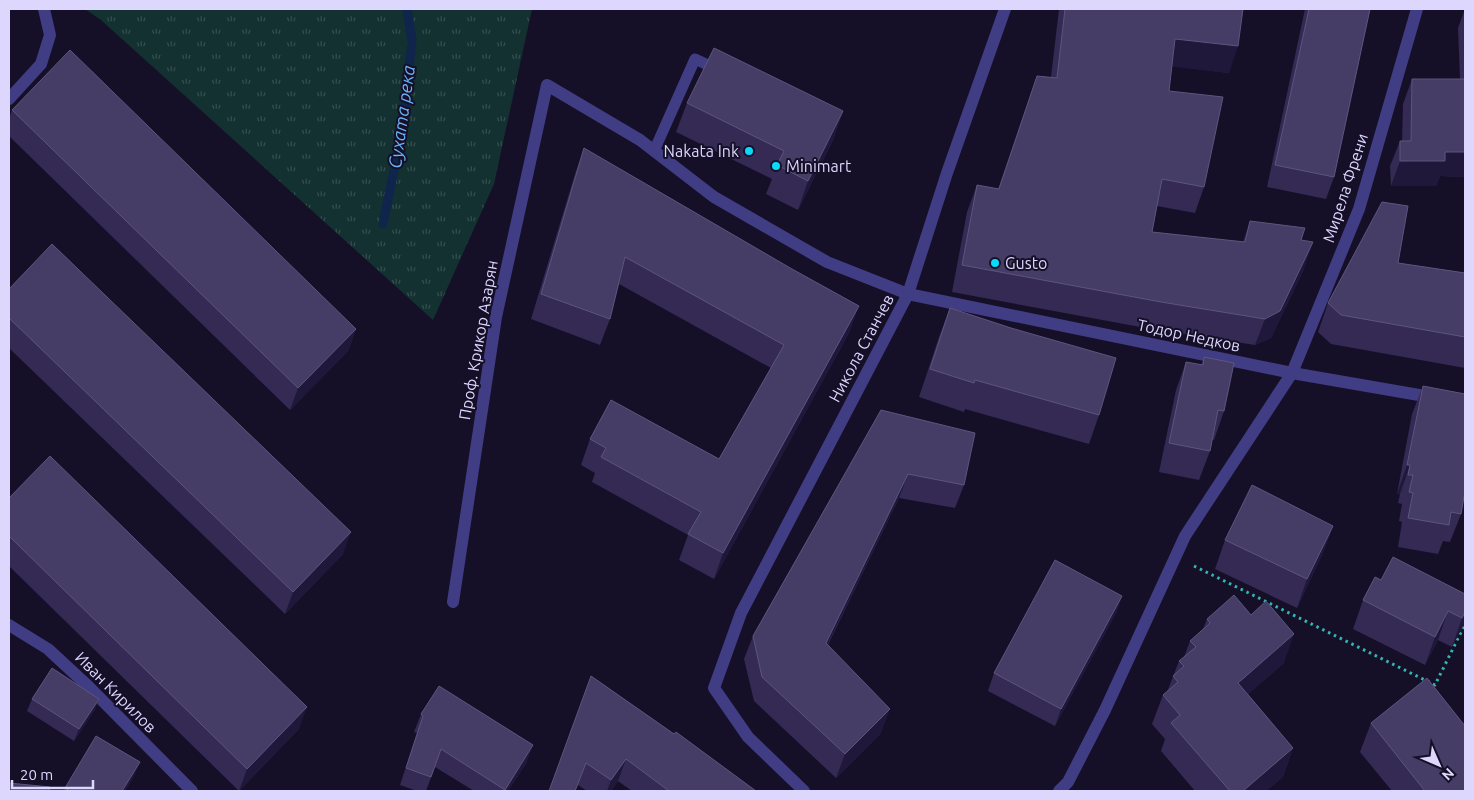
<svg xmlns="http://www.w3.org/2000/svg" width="1474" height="800" font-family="Ubuntu,sans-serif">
<defs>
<pattern id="grass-tufts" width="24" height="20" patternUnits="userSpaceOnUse" patternTransform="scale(1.25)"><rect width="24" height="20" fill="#133130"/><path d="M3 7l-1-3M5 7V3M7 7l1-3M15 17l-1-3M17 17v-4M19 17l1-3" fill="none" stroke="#354e4f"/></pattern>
</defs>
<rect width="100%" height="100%" fill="#151027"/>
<path fill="url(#grass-tufts)" d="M 85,9 L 532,9 L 494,184 L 433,320 L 101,20 Z"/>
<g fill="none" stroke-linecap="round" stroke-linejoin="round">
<path stroke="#10254b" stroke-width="9" d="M 383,224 L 402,131 L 412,41 L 407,9"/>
<path stroke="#33b6b1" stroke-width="3" stroke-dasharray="2.5 4" stroke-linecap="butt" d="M 1194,566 L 1435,685 L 1465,624"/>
<path stroke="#413d84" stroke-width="11" d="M 654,151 L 695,59 L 721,71"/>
<g stroke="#413d84" stroke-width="12">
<path d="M 9,99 L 41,64 L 50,35 L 44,9"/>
<path d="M 453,602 L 496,317 L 547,85 L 640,140 L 714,197 L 827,262 L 908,294 L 1292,373 L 1465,403"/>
<path d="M 9,625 L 48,649 L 89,687 L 192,791"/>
<path d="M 804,791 L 748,737 L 714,688 L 741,613 L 908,294 L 947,173 L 1005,9"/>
<path d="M 1059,791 L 1068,782 L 1105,710 L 1185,536 L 1292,373 L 1359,209 L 1417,9"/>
</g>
</g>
<g fill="#342a54">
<path d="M 1059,9 L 1243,9 L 1229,73 L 1172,66 L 1169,91 L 1204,187 L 1195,213 L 1157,206 L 1152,232 L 1243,242 L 1250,221 L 1301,240 L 1304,269 L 1271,338 L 1255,345 L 1151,329 L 952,292 L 967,212 L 977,185 L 998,189 L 1037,76 L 1051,77 Z"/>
<path d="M 1305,9 L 1370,9 L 1334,177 L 1326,199 L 1267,187 Z"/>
<path d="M 1465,9 L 1465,177 L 1440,176 L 1436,186 L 1391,186 L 1390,166 L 1400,141 L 1402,141 L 1403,104 L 1412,79 L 1460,79 L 1458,28 Z"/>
<path d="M 687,103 L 843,111 L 833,140 L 798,210 L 766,194 L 772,179 L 676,132 Z"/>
<path d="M 12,110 L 356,329 L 348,351 L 290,410 L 9,136 L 9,119 Z"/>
<path d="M 584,148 L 850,331 L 714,579 L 679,560 L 688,535 L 592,482 L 595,473 L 581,465 L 590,439 L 719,459 L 771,368 L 619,284 L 610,319 L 600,345 L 531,319 L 575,174 Z"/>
<path d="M 1398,263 L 1465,273 L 1465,368 L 1331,344 L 1318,332 L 1328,303 Z"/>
<path d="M 9,289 L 343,554 L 285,614 L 9,348 Z"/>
<path d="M 950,308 L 1099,415 L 1089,444 L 965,409 L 964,412 L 919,397 L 939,337 Z"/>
<path d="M 1204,357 L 1224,411 L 1214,440 L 1212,439 L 1210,451 L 1199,480 L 1159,472 L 1176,390 L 1186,362 L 1201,365 Z"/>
<path d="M 1423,386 L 1461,514 L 1450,542 L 1443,541 L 1438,554 L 1398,547 L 1402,522 L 1399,521 L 1402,504 L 1398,503 L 1400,494 L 1397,494 L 1412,414 Z"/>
<path d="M 881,410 L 964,485 L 955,508 L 899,498 L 828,645 L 881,733 L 836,778 L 754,701 L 744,659 L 753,636 Z"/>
<path d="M 9,498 L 299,729 L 239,791 L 9,566 Z"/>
<path d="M 1333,526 L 1322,555 L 1297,608 L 1215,569 L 1225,540 Z"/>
<path d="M 1381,580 L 1465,594 L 1465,619 L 1463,626 L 1452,647 L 1438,640 L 1425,665 L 1353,629 L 1363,600 Z"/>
<path d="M 1122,596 L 1116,613 L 1055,726 L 988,691 L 994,673 Z"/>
<path d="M 1207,619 L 1284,663 L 1248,694 L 1293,748 L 1283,777 L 1266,791 L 1195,791 L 1161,751 L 1165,739 L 1152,724 L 1163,695 L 1167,692 L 1179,661 L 1184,657 L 1190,641 L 1203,629 Z"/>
<path d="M 591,676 L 756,791 L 632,791 L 618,781 L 611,791 L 587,791 L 578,785 Z"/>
<path d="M 32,699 L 99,699 L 94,711 L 74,741 L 27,711 Z"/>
<path d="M 421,714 L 527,762 L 508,791 L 474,791 L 435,767 L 426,791 L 417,791 L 400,785 L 417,733 L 414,732 Z"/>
<path d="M 1371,723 L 1465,791 L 1392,791 L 1360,752 Z"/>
<path d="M 135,774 L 125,791 L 64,791 L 65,788 Z"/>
</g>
<g fill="#20183a">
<path d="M 1175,39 L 1238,46 L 1229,73 L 1166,66 Z"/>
<path d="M 843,111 L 833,140 L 798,210 L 808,181 Z"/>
<path d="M 1445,152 L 1465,152 L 1465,177 L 1440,176 L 1436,186 L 1391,186 L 1400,161 Z"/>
<path d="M 1313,242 L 1304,269 L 1271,338 L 1255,345 L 1265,319 Z"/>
<path d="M 859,306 L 850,331 L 714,579 L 723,553 Z"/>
<path d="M 356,329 L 348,351 L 290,410 L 298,388 Z"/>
<path d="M 1407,465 L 1410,465 L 1400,494 L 1397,494 Z"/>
<path d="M 908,474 L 899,498 L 817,666 L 826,643 Z"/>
<path d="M 1333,526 L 1322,555 L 1297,608 L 1307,579 Z"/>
<path d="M 351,532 L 343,554 L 285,614 L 293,592 Z"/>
<path d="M 1122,596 L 1116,613 L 1055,726 L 1061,709 Z"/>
<path d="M 1448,611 L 1438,640 L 1425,665 L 1435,637 Z"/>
<path d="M 1465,612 L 1465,619 L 1463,626 L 1452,647 L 1462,618 Z"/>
<path d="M 1294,634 L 1284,663 L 1227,712 L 1238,683 Z"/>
<path d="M 99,699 L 94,711 L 74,741 L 79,729 Z"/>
<path d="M 307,707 L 299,729 L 239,791 L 247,769 Z"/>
<path d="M 890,709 L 881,733 L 836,778 L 845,754 Z"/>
<path d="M 533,745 L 527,762 L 508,791 L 504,791 Z"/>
<path d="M 1293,748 L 1283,777 L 1266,791 L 1243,791 Z"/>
<path d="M 626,759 L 618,781 L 611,791 L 607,791 L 611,780 Z"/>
<path d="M 140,762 L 135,774 L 125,791 L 122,791 Z"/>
</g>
<g fill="#463d66" stroke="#5e557e">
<path d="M 1065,9 L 1243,9 L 1238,46 L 1175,39 L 1169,91 L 1223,97 L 1204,187 L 1162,179 L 1152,232 L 1245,242 L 1250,221 L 1305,228 L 1301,240 L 1313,242 L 1280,311 L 1265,319 L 1161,302 L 962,265 L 977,185 L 999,189 L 1037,76 L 1057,78 Z"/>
<path d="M 1309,9 L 1370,9 L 1334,177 L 1275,165 Z"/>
<path d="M 714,48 L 843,111 L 808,181 L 777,165 L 784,151 L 687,103 Z"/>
<path d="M 70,50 L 356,329 L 298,388 L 12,110 Z"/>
<path d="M 1412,79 L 1465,79 L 1465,152 L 1445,152 L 1445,161 L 1400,161 L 1400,141 L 1411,141 Z"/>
<path d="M 584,148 L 792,269 L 859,306 L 723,553 L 688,534 L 701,512 L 601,457 L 606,448 L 590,439 L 611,400 L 719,459 L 784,345 L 625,257 L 610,319 L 541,294 Z"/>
<path d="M 1382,202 L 1408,206 L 1398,263 L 1465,273 L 1465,337 L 1341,315 L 1328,303 Z"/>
<path d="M 52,244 L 351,532 L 293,592 L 9,318 L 9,289 Z"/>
<path d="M 950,308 L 1011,328 L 1116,358 L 1099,415 L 975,380 L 974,383 L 930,369 Z"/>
<path d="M 1204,357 L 1234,363 L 1224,411 L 1218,410 L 1210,451 L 1169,443 L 1186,362 L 1203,365 Z"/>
<path d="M 1423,386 L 1465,394 L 1465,491 L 1461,514 L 1451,512 L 1449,525 L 1408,518 L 1413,493 L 1409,492 L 1413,475 L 1408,475 L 1410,465 L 1407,465 Z"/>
<path d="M 881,410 L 975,433 L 964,485 L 908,474 L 826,643 L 890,709 L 845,754 L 762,677 L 753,636 Z"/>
<path d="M 50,456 L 307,707 L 247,769 L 9,536 L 9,498 Z"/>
<path d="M 1252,485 L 1333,526 L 1307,579 L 1225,540 Z"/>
<path d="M 1393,557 L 1465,594 L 1465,612 L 1462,618 L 1448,611 L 1435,637 L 1363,600 L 1375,577 L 1381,580 Z"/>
<path d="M 1055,560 L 1122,596 L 1061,709 L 994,673 Z"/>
<path d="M 1234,595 L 1251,615 L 1266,601 L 1294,634 L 1238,683 L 1293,748 L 1243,791 L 1230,791 L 1171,723 L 1180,715 L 1163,695 L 1178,682 L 1173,676 L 1184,666 L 1179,661 L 1196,647 L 1190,641 L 1210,623 L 1207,619 Z"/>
<path d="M 52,668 L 99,699 L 79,729 L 32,699 Z"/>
<path d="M 591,676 L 674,734 L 676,732 L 756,791 L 669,791 L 626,759 L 611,780 L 586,763 L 575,791 L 549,791 Z"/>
<path d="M 1427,678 L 1465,726 L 1465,791 L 1425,791 L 1371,723 Z"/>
<path d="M 439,686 L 533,745 L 505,790 L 441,749 L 431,777 L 406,768 L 423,716 L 421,714 Z"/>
<path d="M 96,736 L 140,762 L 122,791 L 70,791 L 65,788 Z"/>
<path d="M 9,783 L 50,787 L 49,791 L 9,791 Z"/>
</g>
<g fill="#09daf8" stroke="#151027" stroke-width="2">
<circle cx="749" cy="151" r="5"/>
<circle cx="776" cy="166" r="5"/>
<circle cx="995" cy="263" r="5"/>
</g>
<g text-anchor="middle" stroke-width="4" stroke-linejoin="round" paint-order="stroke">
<g font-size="16" fill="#ddd7fe" stroke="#151027" text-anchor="start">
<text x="739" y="157" text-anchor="end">Nakata Ink</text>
<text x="786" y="172">Minimart</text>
<text x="1005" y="269">Gusto</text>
</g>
<g font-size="16" fill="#ddd7fe" stroke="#151027">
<text transform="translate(1345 188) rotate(-72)" y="6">Мирела Френи</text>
<text transform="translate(1189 335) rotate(12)" y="6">Тодор Недков</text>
<text transform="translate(478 340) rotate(-80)" y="6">Проф. Крикор Азарян</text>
<text transform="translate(861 348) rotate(-62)" y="6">Никола Станчев</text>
<text transform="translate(116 692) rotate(45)" y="6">Иван Кирилов</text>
</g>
<g font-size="18" font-style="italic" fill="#69b3fb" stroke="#151027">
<text transform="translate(402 117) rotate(-82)" y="6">Сухата река</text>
</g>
</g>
<rect width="1474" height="800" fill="none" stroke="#ddd7fe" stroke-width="20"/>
<g transform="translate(1439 765) rotate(135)" stroke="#151027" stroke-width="4" paint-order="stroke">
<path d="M0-4L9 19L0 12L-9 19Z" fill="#ddd7fe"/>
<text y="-8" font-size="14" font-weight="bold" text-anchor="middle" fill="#ddd7fe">N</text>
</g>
<path d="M12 780v8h81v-8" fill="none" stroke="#ddd7fe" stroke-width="2.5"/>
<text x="20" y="780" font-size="15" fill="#ddd7fe" stroke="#151027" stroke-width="4" paint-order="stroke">20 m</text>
</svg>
